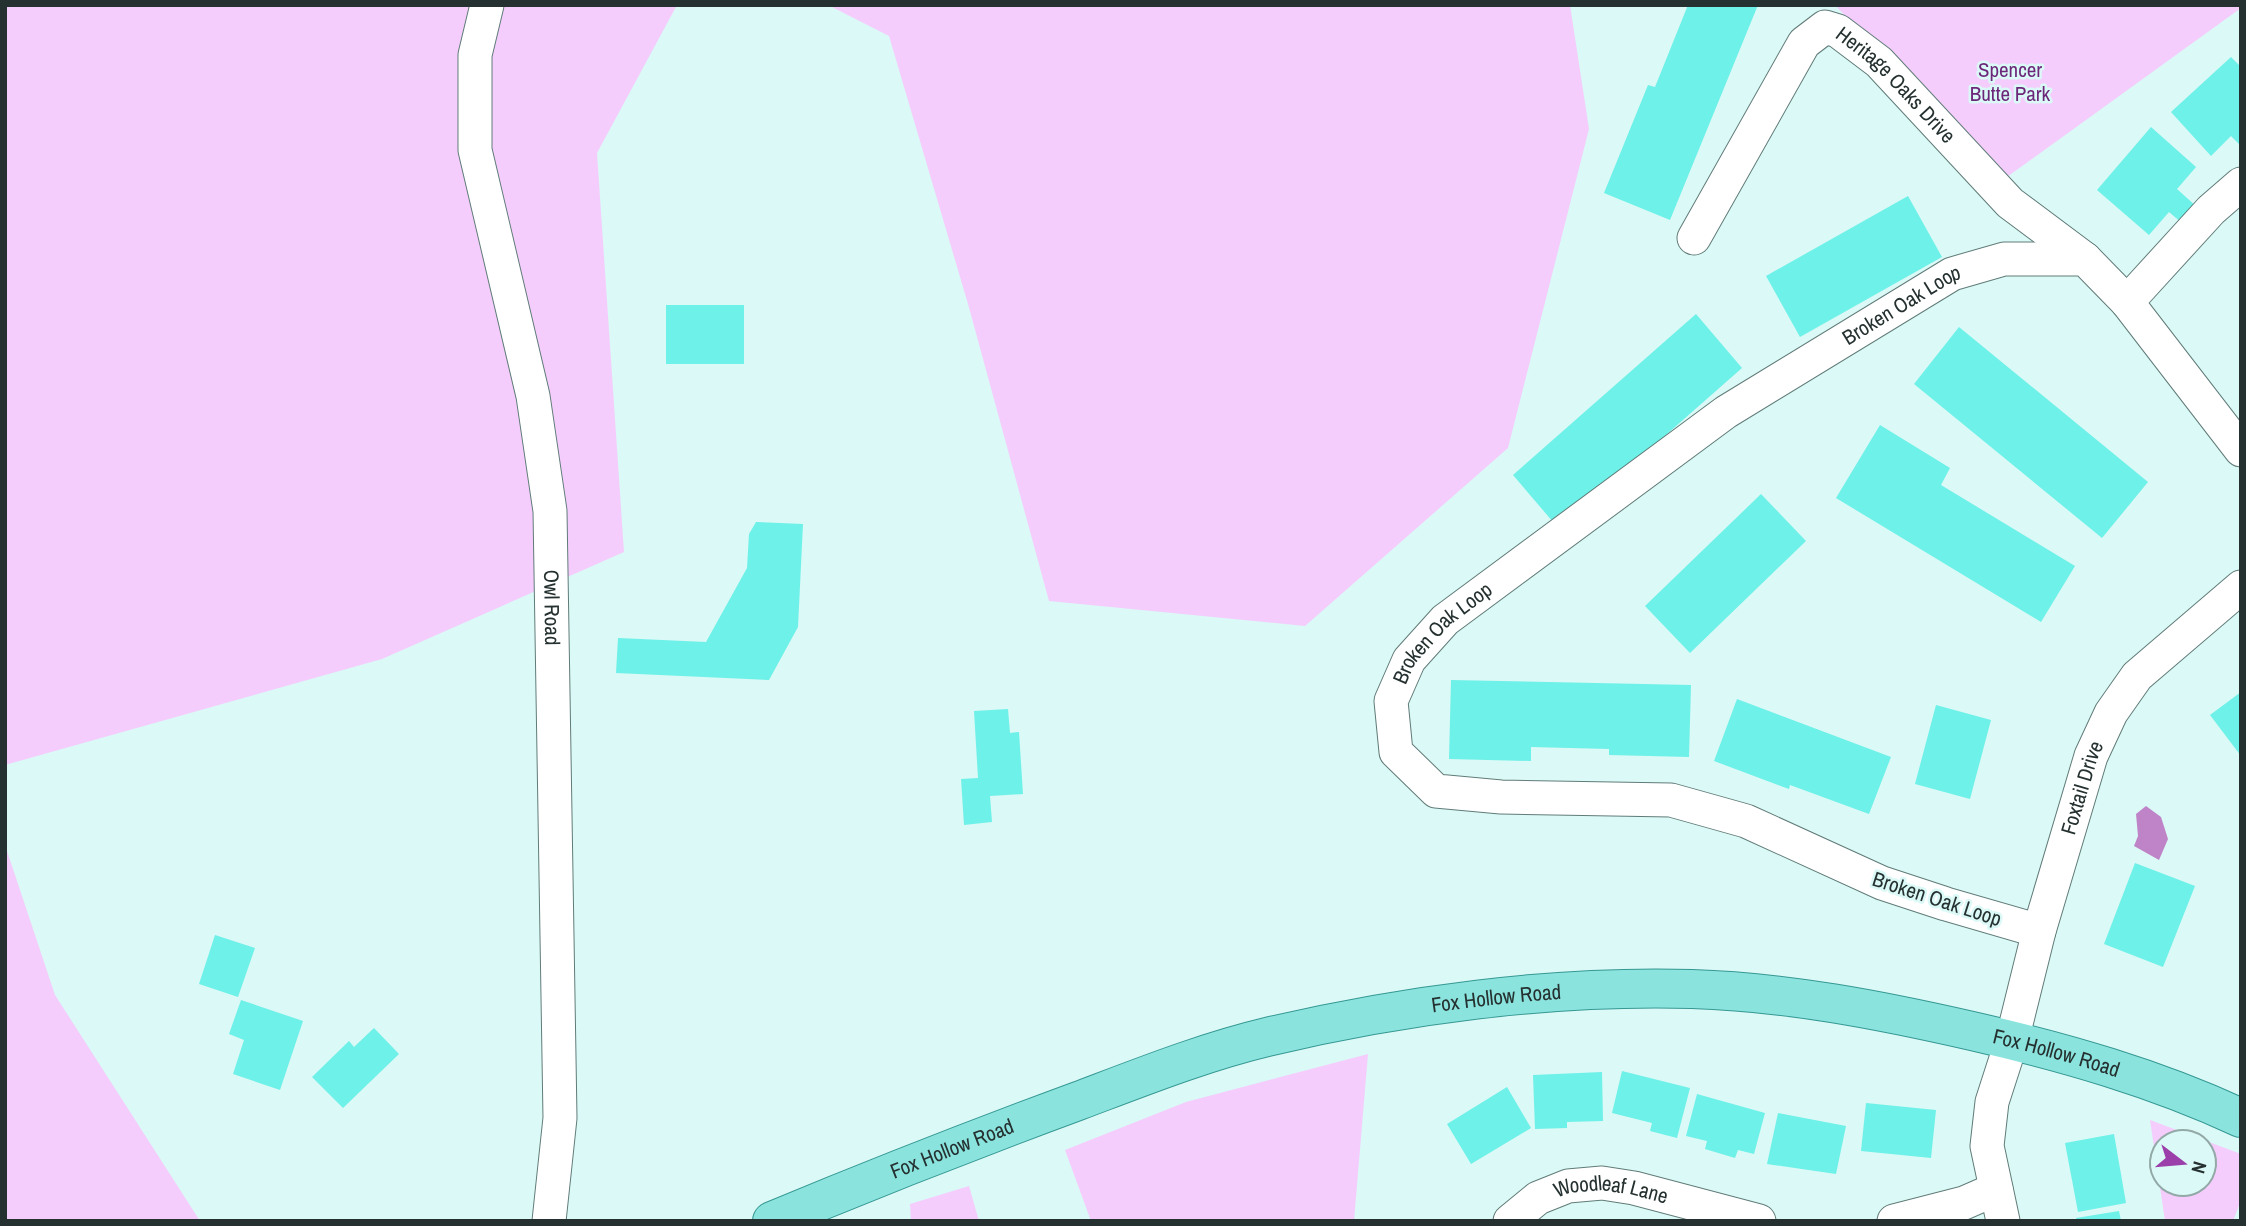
<svg xmlns="http://www.w3.org/2000/svg" width="2246" height="1226" font-family="'Archivo Narrow',sans-serif">
<rect width="100%" height="100%" fill="#dbf9f6"/>
<g fill="#f5cdfc" fill-rule="evenodd">
<path d="M 5,5 L 677,5 L 597,153 L 624,552 L 382,659 L 5,765 Z"/>
<path d="M 828,5 L 1570,5 L 1589,129 L 1508,448 L 1305,626 L 1049,601 L 968,304 L 889,36 Z"/>
<path d="M 1835,5 L 2241,5 L 2241,8 L 2000,182 Z"/>
<path d="M 5,845 L 55,995 L 200,1221 L 5,1221 Z"/>
<path d="M 1368,1054 L 1354,1221 L 1091,1221 L 1065,1150 L 1186,1102 Z"/>
<path d="M 2150,1120 L 2241,1154 L 2241,1200 L 2233,1221 L 2165,1221 ZM 2204,1142 L 2204,1184 L 2162,1184 L 2162,1142 Z"/>
<path d="M 969,1186 L 979,1221 L 911,1221 L 910,1204 Z"/>
</g>
<path fill="#bf84c8" d="M 2146,806 L 2161,817 L 2168,839 L 2159,860 L 2134,846 L 2138,836 L 2136,814 Z"/>
<g fill="#6ef1e8">
<path d="M 1688,5 L 1758,5 L 1670,220 L 1604,193 L 1648,85 L 1655,87 Z"/>
<path d="M 2231,57 L 2241,67 L 2241,146 L 2231,136 L 2211,156 L 2171,112 Z"/>
<path d="M 2151,127 L 2196,167 L 2177,189 L 2197,207 L 2182,223 L 2169,212 L 2149,235 L 2097,190 Z"/>
<path d="M 1908,196 L 1942,257 L 1800,337 L 1766,276 Z"/>
<rect x="666" y="305" width="78" height="59"/>
<path d="M 1696,314 L 1742,368 L 1559,529 L 1513,475 Z"/>
<path d="M 1959,327 L 2148,482 L 2102,538 L 1914,384 Z"/>
<path d="M 1880,425 L 1950,468 L 1941,485 L 2075,566 L 2041,622 L 1836,498 Z"/>
<path d="M 1761,494 L 1806,541 L 1690,653 L 1645,606 Z"/>
<path d="M 756,522 L 803,524 L 798,627 L 769,680 L 616,673 L 618,638 L 706,642 L 747,568 L 749,534 Z"/>
<path d="M 1451,680 L 1691,685 L 1689,757 L 1609,755 L 1609,749 L 1531,747 L 1531,761 L 1449,759 Z"/>
<path d="M 2241,692 L 2241,756 L 2210,715 Z"/>
<path d="M 1737,699 L 1891,757 L 1869,814 L 1790,785 L 1789,789 L 1714,761 Z"/>
<path d="M 1936,705 L 1991,720 L 1970,799 L 1915,784 Z"/>
<path d="M 1008,709 L 1010,733 L 1019,732 L 1023,794 L 990,796 L 992,822 L 964,825 L 961,779 L 978,778 L 974,711 Z"/>
<path d="M 2135,863 L 2195,886 L 2163,967 L 2104,944 Z"/>
<path d="M 215,935 L 255,948 L 238,997 L 199,984 Z"/>
<path d="M 241,1000 L 303,1021 L 280,1090 L 233,1074 L 244,1040 L 229,1034 Z"/>
<path d="M 374,1028 L 399,1054 L 343,1108 L 312,1077 L 349,1041 L 354,1047 Z"/>
<path d="M 1622,1071 L 1690,1088 L 1677,1138 L 1650,1131 L 1652,1123 L 1612,1113 Z"/>
<path d="M 1602,1072 L 1603,1121 L 1567,1122 L 1567,1128 L 1535,1129 L 1533,1075 Z"/>
<path d="M 1507,1087 L 1531,1128 L 1471,1164 L 1447,1124 Z"/>
<path d="M 1697,1094 L 1765,1113 L 1754,1154 L 1738,1150 L 1735,1158 L 1705,1149 L 1707,1141 L 1686,1136 Z"/>
<path d="M 1866,1103 L 1936,1110 L 1931,1158 L 1861,1151 Z"/>
<path d="M 1778,1113 L 1846,1126 L 1836,1174 L 1767,1164 Z"/>
<path d="M 2114,1134 L 2126,1203 L 2078,1212 L 2065,1143 Z"/>
<path d="M 2119,1211 L 2121,1221 L 2077,1221 L 2076,1218 Z"/>
</g>
<g fill="none" stroke-linecap="round" stroke-linejoin="round">
<g stroke="#607c79" stroke-width="35">
<g id="minor">
<path id="s1" d="M 487,5 L 475,55 L 475,150 L 533,396 L 550,511 L 560,1118 L 549,1221"/>
<path d="M 2241,184 L 2211,210 L 2127,302 L 2241,450"/>
<path id="s2" d="M 1694,238 L 1804,43 L 1825,27 L 1838,31 L 1879,62 L 2010,203 L 2085,259"/>
<path id="s3" d="M 2039,931 L 1946,904 L 1882,883 L 1746,821 L 1671,800 L 1501,797 L 1436,791 L 1396,752 L 1391,701 L 1409,660 L 1445,620 L 1726,412 L 1952,274 L 2004,259 L 2085,259 L 2127,302"/>
<path id="s4" d="M 1510,1221 L 1538,1198 L 1568,1186 L 1602,1183 L 1634,1188 L 1759,1221"/>
<path d="M 1894,1221 L 1964,1203 L 1996,1189"/>
<path id="s5" d="M 2003,1221 L 1987,1146 L 1992,1102 L 2012,1040 L 2039,931 L 2091,756 L 2111,713 L 2137,676 L 2241,587"/>
</g>
</g>
<g stroke="#359893" stroke-width="40">
<g id="major">
<path id="s6" d="M 772,1221 C 873,1179 975,1139 1078,1101 C 1139,1078 1204,1052 1267,1037 C 1403,1005 1552,985 1692,989 C 1787,992 1880,1010 1972,1031 C 2064,1052 2155,1078 2241,1118"/>
</g>
</g>
<use href="#minor" stroke="#fff" stroke-width="33"/>
<use href="#major" stroke="#8be3de" stroke-width="38"/>
</g>
<g text-anchor="middle" stroke-width="5" stroke-linejoin="round" paint-order="stroke">
<g font-size="21" fill="#6d2779" stroke="#dbf9f6">
<text x="2010" y="77">Spencer<tspan x="2010" dy="24">Butte Park</tspan></text>
</g>
<g font-size="21" fill="#253130" stroke="#dbf9f6">
<text dy="7" stroke="none"><textPath href="#s2" startOffset="343">Heritage Oaks Drive</textPath></text>
<text dy="7" stroke="none"><textPath href="#s3" startOffset="1388">Broken Oak Loop</textPath></text>
<text dy="7" stroke="none"><textPath href="#s1" startOffset="612">Owl Road</textPath></text>
<text dy="7" stroke="none"><textPath href="#s3" startOffset="821">Broken Oak Loop</textPath></text>
<text dy="7" stroke="none"><textPath href="#s5" startOffset="448">Foxtail Drive</textPath></text>
<text transform="translate(1937 899) rotate(18)" y="7">Broken Oak Loop</text>
<text dy="7" stroke="none"><textPath href="#s6" startOffset="761">Fox Hollow Road</textPath></text>
<text dy="7" stroke="none"><textPath href="#s6" startOffset="1328">Fox Hollow Road</textPath></text>
<text dy="7" stroke="none"><textPath href="#s6" startOffset="194">Fox Hollow Road</textPath></text>
<text dy="7" stroke="none"><textPath href="#s4" startOffset="112">Woodleaf Lane</textPath></text>
</g>
</g>
<rect width="2246" height="1226" fill="none" stroke="#253130" stroke-width="14"/>
<g transform="translate(2183 1163) rotate(106)"><circle r="33" fill="#dbf9f6" stroke="#92a9a7" stroke-width="2"/>
<path d="M0-5L12 26L0 18L-12 26Z" fill="#9b40ab"/>
<text y="-10" font-size="19" font-weight="bold" text-anchor="middle" fill="#253130">N</text>
</g>
</svg>
